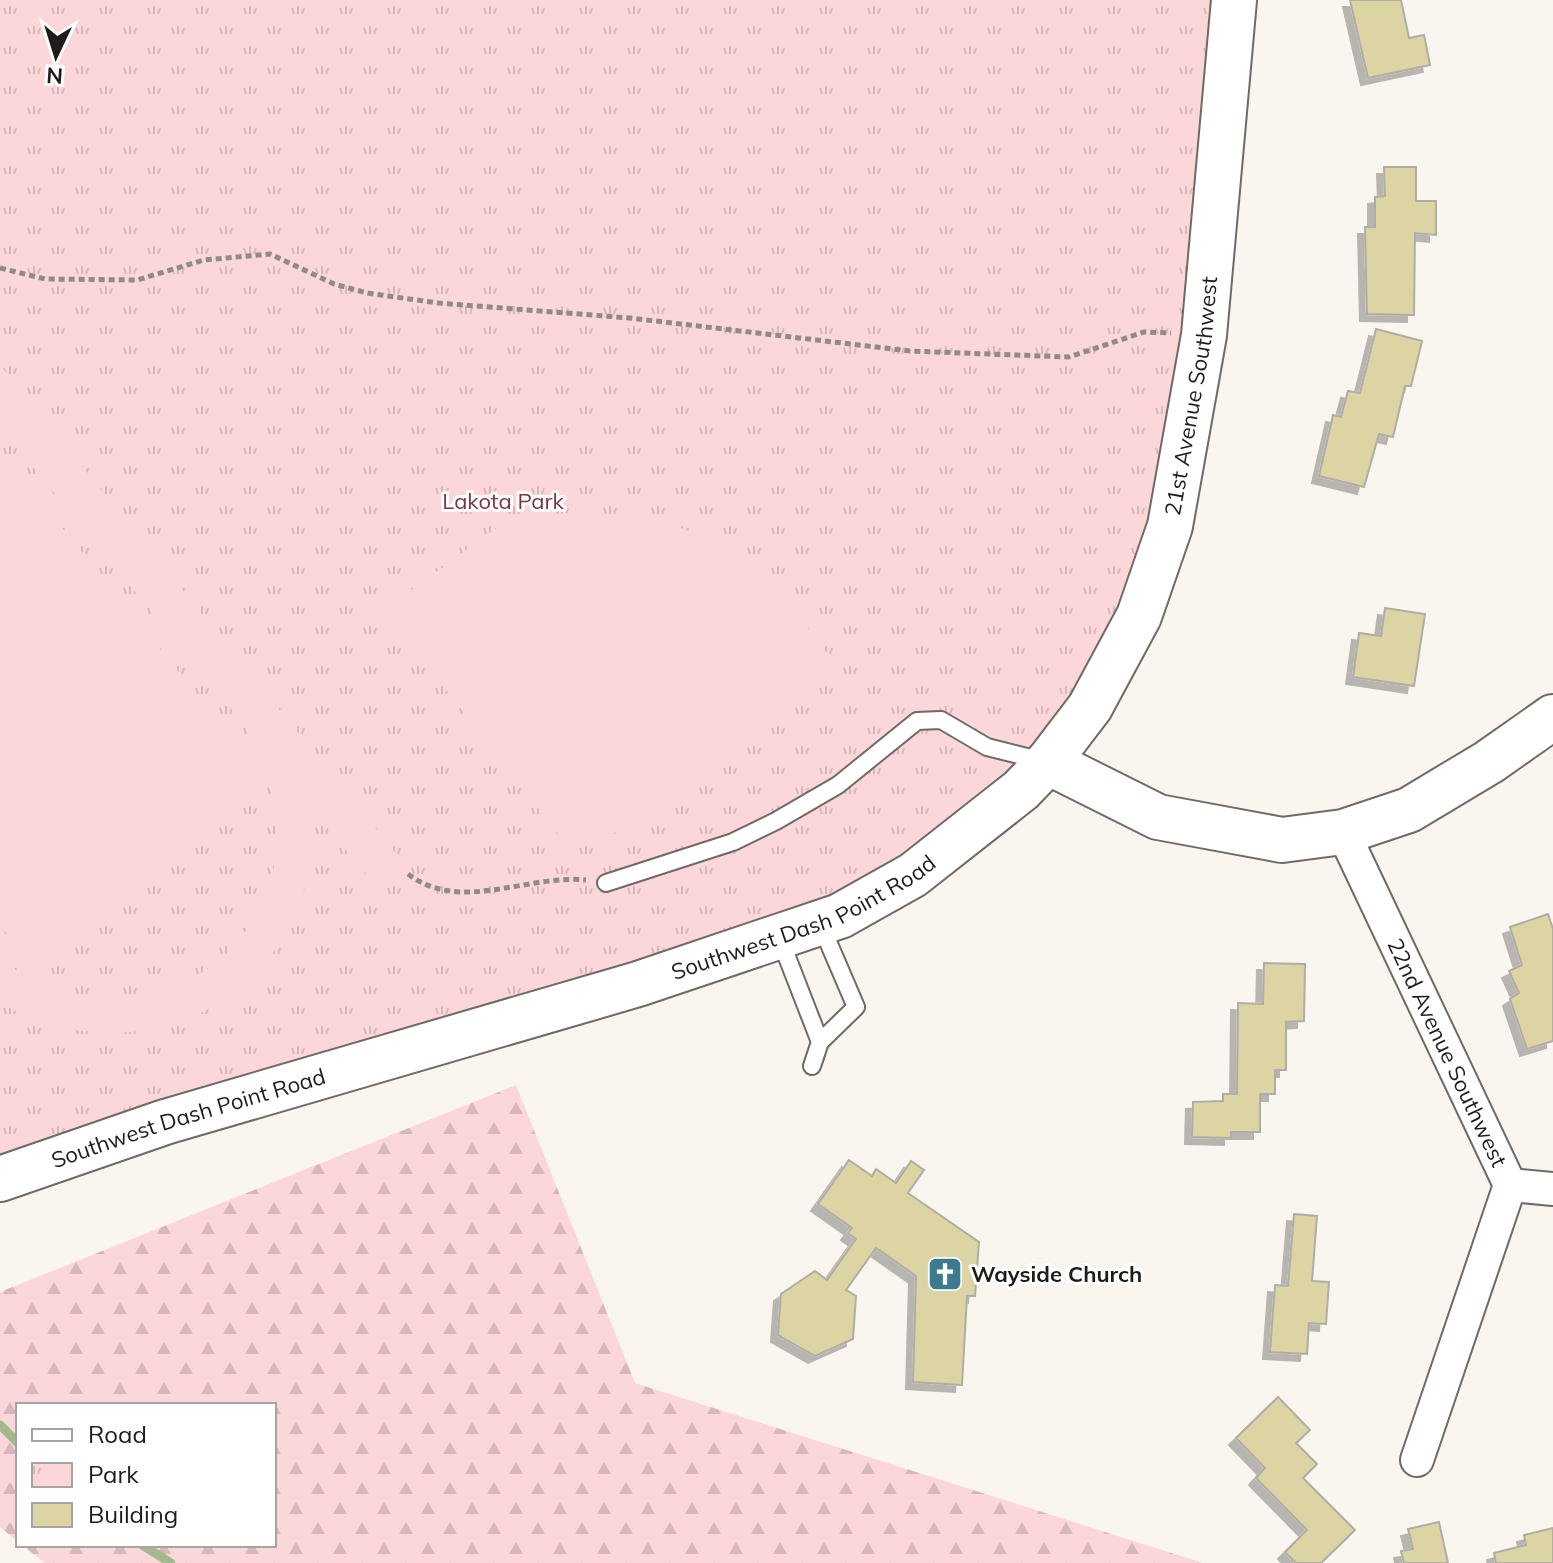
<svg xmlns="http://www.w3.org/2000/svg" width="1553" height="1563" font-family="Mulish,sans-serif">
<defs>
<pattern id="forest-firs" width="22" height="20" patternUnits="userSpaceOnUse" patternTransform="scale(2)"><rect width="22" height="20" fill="#fbd7da"/><path d="M5 1l3.5 6h-7zM16 11l3.5 6h-7z" fill="#d7b8ba"/></pattern>
<pattern id="park-tufts" width="24" height="20" patternUnits="userSpaceOnUse" patternTransform="scale(2)"><rect width="24" height="20" fill="#fbd7da"/><path d="M3 7l-1-3M5 7V3M7 7l1-3M15 17l-1-3M17 17v-4M19 17l1-3" fill="none" stroke="#d7b8ba"/></pattern>
<filter id="shadow"><feDropShadow dx="-7" dy="7" stdDeviation="0" flood-color="#0004"/></filter>
</defs>
<rect width="100%" height="100%" fill="#fbf5ef"/>
<path fill="url(#forest-firs)" d="M 516,1085 L 635,1383 L 1203,1563 L 45,1563 L 22,1545 L 274,1545 L 274,1405 L 18,1405 L 18,1542 L 0,1527 L 0,1292 Z"/>
<path fill="url(#park-tufts)" d="M 0,0 L 1234,0 L 1197,380 L 1090,707 L 913,875 L 0,1179 Z"/>
<g fill="#fbd7da">
<path d="M 0,365 L 406,866 L 376,886 L 315,813 C 318,987 154,1086 0,1003 L 0,959 C 165,1084 363,895 238,717 L 0,427 Z"/>
<path d="M 0,451 L 267,781 L 34,968 L 0,926 Z"/>
<path d="M 576,512 C 648,514 699,525 757,572 C 785,595 813,637 837,665 L 598,845 L 565,843 L 384,610 L 495,529 L 532,517 Z"/>
</g>
<g fill="none" stroke-linecap="round" stroke-linejoin="round">
<g stroke="#a1b98d" stroke-width="9">
<path d="M 0,1425 L 18,1443"/>
<path d="M 142,1545 L 171,1563"/>
</g>
</g>
<g fill="#dcd5a3" stroke="#afaea6" stroke-width="2" filter="url(#shadow)">
<path d="M 1350,0 L 1401,0 L 1409,38 L 1424,35 L 1430,65 L 1368,78 Z"/>
<path d="M 1384,167 L 1416,167 L 1416,201 L 1436,201 L 1436,235 L 1415,233 L 1414,315 L 1367,314 L 1365,227 L 1375,227 L 1375,197 L 1385,196 Z"/>
<path d="M 1376,329 L 1422,341 L 1411,386 L 1405,386 L 1393,437 L 1379,434 L 1364,487 L 1319,476 L 1333,415 L 1341,417 L 1348,391 L 1360,393 Z"/>
<path d="M 1385,608 L 1425,614 L 1414,686 L 1353,677 L 1359,633 L 1381,636 Z"/>
<path d="M 1548,914 L 1553,929 L 1553,1041 L 1527,1049 L 1510,999 L 1519,993 L 1509,971 L 1522,965 L 1510,927 Z"/>
<path d="M 1264,963 L 1305,964 L 1304,1021 L 1286,1022 L 1286,1070 L 1275,1070 L 1275,1094 L 1260,1094 L 1260,1132 L 1231,1132 L 1231,1138 L 1192,1137 L 1193,1102 L 1223,1101 L 1223,1094 L 1237,1094 L 1238,1003 L 1263,1004 Z"/>
<path d="M 849,1160 L 872,1176 L 876,1169 L 896,1183 L 911,1161 L 924,1170 L 908,1193 L 979,1242 L 975,1296 L 967,1296 L 962,1385 L 913,1382 L 916,1276 L 876,1248 L 846,1290 L 856,1296 L 853,1339 L 815,1356 L 778,1335 L 781,1294 L 815,1271 L 827,1280 L 856,1239 L 848,1233 L 852,1228 L 818,1204 Z"/>
<path d="M 1294,1214 L 1317,1216 L 1312,1281 L 1329,1282 L 1326,1324 L 1309,1323 L 1307,1354 L 1270,1352 L 1275,1285 L 1288,1286 Z"/>
<path d="M 1278,1397 L 1310,1430 L 1296,1443 L 1317,1464 L 1303,1478 L 1355,1530 L 1321,1563 L 1296,1563 L 1285,1552 L 1307,1530 L 1256,1478 L 1265,1468 L 1236,1438 Z"/>
<path d="M 1439,1522 L 1448,1563 L 1404,1563 L 1401,1551 L 1413,1549 L 1408,1529 Z"/>
<path d="M 1553,1528 L 1553,1563 L 1496,1563 L 1494,1553 L 1526,1545 L 1524,1535 Z"/>
</g>
<g fill="none" stroke-linecap="round" stroke-linejoin="round">
<g stroke="#6f6a64" stroke-width="20">
<g id="lane">
<path d="M 606,883 L 733,842 L 776,821 L 838,785 L 917,721 L 941,720 L 987,747 L 1043,761"/>
<path d="M 780,939 L 820,1042"/>
<path d="M 812,1066 L 820,1042 L 856,1007 L 820,923"/>
</g>
</g>
<g stroke="#6f6a64" stroke-width="36">
<g id="street">
<path id="s1" d="M 1343,832 L 1510,1185 L 1417,1460"/>
<path d="M 1510,1185 L 1553,1189"/>
</g>
</g>
<g stroke="#6f6a64" stroke-width="48">
<g id="secondary">
<path d="M 1048,762 L 1158,817 L 1282,840 L 1343,832 L 1409,810 L 1489,762 L 1553,717"/>
<path id="s2" d="M 0,1179 L 165,1122 L 638,984 L 840,916 L 913,875 L 1021,790 L 1048,762 L 1090,707 L 1139,616 L 1170,526 L 1204,335 L 1234,0"/>
</g>
</g>
<g stroke="#8f8b87" stroke-width="5" stroke-dasharray="6 4" stroke-linecap="butt">
<path d="M 0,268 L 45,279 L 137,280 L 204,260 L 270,254 L 334,284 L 367,293 L 438,303 L 630,318 L 910,351 L 1069,357 L 1144,332 L 1171,333"/>
<path d="M 408,874 C 460,914 527,874 586,880"/>
</g>
<use href="#lane" stroke="#fff" stroke-width="16"/>
<use href="#street" stroke="#fff" stroke-width="32"/>
<use href="#secondary" stroke="#fff" stroke-width="44"/>
</g>
<defs>
<g id="church-square" transform="scale(1.8)"><rect x="-9" y="-9" width="18" height="18" rx="4" fill="#3b7b8f" stroke="#fff"/><path d="M-1.2-6h2.4v3.5h3.3v2.4h-3.3V6h-2.4V-.1h-3.3v-2.4h3.3Z" fill="#fff"/></g>
</defs>
<g fill-rule="evenodd">
<use href="#church-square" x="945" y="1274"/>
</g>
<g text-anchor="middle" stroke-width="6" stroke-linejoin="round" paint-order="stroke">
<g font-size="22" fill="#1e1c1a" stroke="#fff">
<text dy="8" stroke="none"><textPath href="#s2" startOffset="1540">21st Avenue Southwest</textPath></text>
<text dy="8" stroke="none"><textPath href="#s2" startOffset="846">Southwest Dash Point Road</textPath></text>
<text dy="8" stroke="none"><textPath href="#s1" startOffset="244">22nd Avenue Southwest</textPath></text>
<text dy="8" stroke="none"><textPath href="#s2" startOffset="198">Southwest Dash Point Road</textPath></text>
</g>
<g font-size="22" fill="#7a353f" stroke="#fff">
<text x="503" y="509">Lakota Park</text>
</g>
<g font-size="22" font-weight="bold" fill="#1e1c1a" stroke="#fff" text-anchor="start">
<text x="971" y="1282">Wayside Church</text>
</g>
</g>
<rect x="16" y="1403" width="260" height="144" fill="#ffffff" stroke="#a5a4a3" stroke-width="2"/>
<rect x="32" y="1429" width="40" height="12" fill="#ffffff" stroke="#a5a4a3" stroke-width="2"/>
<text x="88" y="1443" font-size="24" fill="#1e1c1a">Road</text>
<rect x="32" y="1463" width="40" height="24" fill="url(#park-tufts)" stroke="#a5a4a3" stroke-width="2"/>
<text x="88" y="1483" font-size="24" fill="#1e1c1a">Park</text>
<rect x="32" y="1503" width="40" height="24" fill="#dcd5a3" stroke="#a5a4a3" stroke-width="2"/>
<text x="88" y="1523" font-size="24" fill="#1e1c1a">Building</text>
<g transform="translate(56 56) rotate(184)" stroke="#ffffff" stroke-width="6" paint-order="stroke">
<path d="M0-6L14 30L0 20L-14 30Z" fill="#1e1c1a"/>
<text y="-12" font-size="22" font-weight="bold" text-anchor="middle" fill="#1e1c1a">N</text>
</g>
</svg>
